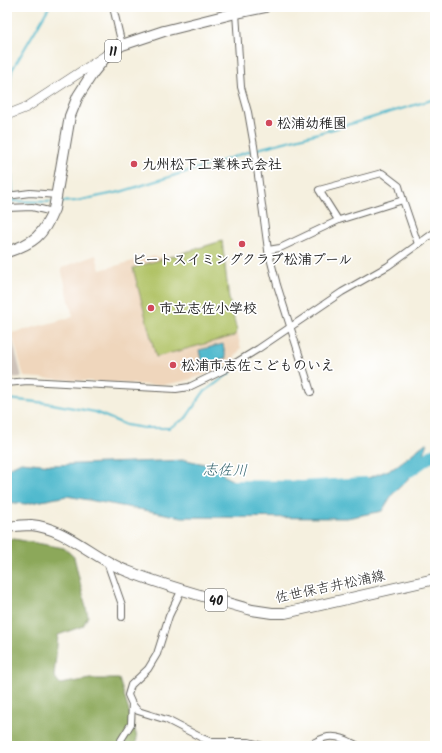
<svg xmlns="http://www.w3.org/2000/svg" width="442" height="753" font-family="Kalam,'Klee One',sans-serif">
<rect width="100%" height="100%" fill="#fff"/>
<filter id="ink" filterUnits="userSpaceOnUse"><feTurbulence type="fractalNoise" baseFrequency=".025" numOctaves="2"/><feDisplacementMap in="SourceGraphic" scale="8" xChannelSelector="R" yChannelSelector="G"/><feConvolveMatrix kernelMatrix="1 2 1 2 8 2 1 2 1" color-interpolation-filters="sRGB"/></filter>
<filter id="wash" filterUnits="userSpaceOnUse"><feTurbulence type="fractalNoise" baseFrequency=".012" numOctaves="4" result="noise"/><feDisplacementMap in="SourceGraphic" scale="16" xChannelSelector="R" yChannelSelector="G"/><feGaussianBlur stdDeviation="0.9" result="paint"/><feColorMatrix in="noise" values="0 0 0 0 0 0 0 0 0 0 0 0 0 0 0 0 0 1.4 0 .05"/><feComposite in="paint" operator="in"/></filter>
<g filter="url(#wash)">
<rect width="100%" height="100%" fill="#f5f0df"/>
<path fill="#efd6bc" d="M 222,241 L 229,299 L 241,348 L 232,361 L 221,368 L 201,376 L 185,381 L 168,384 L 150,385 L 24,377 L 12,333 L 73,317 L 61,268 L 96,255 L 100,270 L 152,256 L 163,258 Z"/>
<path fill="#cdc2b9" d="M 7,317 L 22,377 L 7,378 Z"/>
<path fill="#b0c265" stroke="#666f40" d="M 222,241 L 229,299 L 237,331 L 234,336 L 156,357 L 133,268 Z"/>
<path fill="#8ca85a" stroke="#54623b" d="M 7,539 L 14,539 L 64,548 L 74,557 L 88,616 L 83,626 L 58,635 L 54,676 L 60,684 L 90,679 L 119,679 L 137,737 L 136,746 L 7,746 Z"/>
<g fill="#50b9cd" stroke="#366a74">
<path d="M 223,344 L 226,358 L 202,364 L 199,350 Z"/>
<path d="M 427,442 L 422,465 L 392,495 L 382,511 L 347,518 L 182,517 L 67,496 L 26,504 L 7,502 L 7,469 L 21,462 L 52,465 L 186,460 L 214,466 L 226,477 L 253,491 L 287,492 L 342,488 L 394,468 Z"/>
</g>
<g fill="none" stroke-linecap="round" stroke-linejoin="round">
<g stroke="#50b9cd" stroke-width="2">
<path d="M 9,112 L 11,76 L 12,70 L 49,7"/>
<path d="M 9,116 L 13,201"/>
<path d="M 7,201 L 52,202"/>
<path d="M 59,202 L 76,201 L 120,192 L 225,160 L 250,151 L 330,130 L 435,99"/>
<path d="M 7,399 L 47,403 L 95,412 L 126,425 L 144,428 L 169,428 L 186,418 L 203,393 L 230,373"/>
</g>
<g stroke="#50b9cd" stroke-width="12">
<path d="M 410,471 L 435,453"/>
<path d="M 229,486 L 303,487 L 366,483"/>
</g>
</g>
</g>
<g filter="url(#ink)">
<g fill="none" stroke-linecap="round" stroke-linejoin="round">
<g stroke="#686660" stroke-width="8">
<g id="street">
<path d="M 113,7 L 122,45"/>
<path d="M 236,13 L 241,87 L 248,112 L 254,146 L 268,250 L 277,285 L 311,392"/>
<path d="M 7,196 L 30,193 L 57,195"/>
<path d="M 7,208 L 32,207 L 53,212"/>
<path d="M 338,220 L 319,190 L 382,173 L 399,186 L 403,200"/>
<path d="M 268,250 L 280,248 L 339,220 L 403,200 L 418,244"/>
<path d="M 7,383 L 27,381 L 176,389 L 189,387 L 224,370 L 258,349 L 342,292 L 388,266 L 435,232"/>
<path d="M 107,562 L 122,605 L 122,617"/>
<path d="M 182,589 L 169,616 L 157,654 L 148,669 L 131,685 L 128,695 L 132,704 L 138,711 L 167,720 L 202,738 L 212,742 L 249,742 L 263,746"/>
<path d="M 121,746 L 121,740 L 131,724 L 132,704"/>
<path d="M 306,746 C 312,744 318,740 324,738 C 336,734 348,740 358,746"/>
</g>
</g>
<g stroke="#686660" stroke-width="10">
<path id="secondary" d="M 7,115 L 27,107 L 105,56"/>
</g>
<g stroke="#686660" stroke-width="12">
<g id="primary">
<path d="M 7,252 C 34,243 43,236 54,209 L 70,116 L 78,96 L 92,74 L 108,54 L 122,45 L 164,31 L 236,13 L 265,7"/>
<path d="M 7,527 C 15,526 23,525 31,525 C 67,528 94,559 127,571 C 167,587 210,598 252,610 L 272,613 L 285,613 L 435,579"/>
</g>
</g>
<use href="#street" stroke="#fff" stroke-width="6"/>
<use href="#secondary" stroke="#fff" stroke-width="9"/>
<use href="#primary" stroke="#fff" stroke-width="10"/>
</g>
</g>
<g fill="#d1495b" stroke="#fff" stroke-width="1.5">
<circle cx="269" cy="123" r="4"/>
<circle cx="134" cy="164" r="4"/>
<circle cx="242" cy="244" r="4"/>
<circle cx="151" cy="308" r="4"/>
<circle cx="173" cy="365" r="4"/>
</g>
<g text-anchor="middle" stroke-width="3.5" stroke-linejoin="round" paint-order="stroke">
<g fill="#fff" stroke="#606060" stroke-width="1">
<rect x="105" y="40" width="16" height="22" rx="3"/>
<rect x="205" y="589" width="22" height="22" rx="3"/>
</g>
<g font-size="13" font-weight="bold" fill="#1c1c1c">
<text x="113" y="56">11</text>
<text x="216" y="605">40</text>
</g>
<g font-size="14" font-weight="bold" fill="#1c1c1c" stroke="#fff" text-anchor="start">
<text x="277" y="128">松浦幼稚園</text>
<text x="142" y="169">九州松下工業株式会社</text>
<text x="242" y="264" text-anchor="middle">ビートスイミングクラブ松浦プール</text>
<text x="159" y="313">市立志佐小学校</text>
<text x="181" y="370">松浦市志佐こどものいえ</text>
</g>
<g font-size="14" fill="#1c1c1c" stroke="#fff">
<text transform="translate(330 586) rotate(-12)" y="5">佐世保吉井松浦線</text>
</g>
<g font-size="15" font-style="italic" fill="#33636c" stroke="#fff">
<text transform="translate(225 470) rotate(1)" y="5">志佐川</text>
</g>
</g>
<rect width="442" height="753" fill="none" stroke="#fff" stroke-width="24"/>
</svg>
